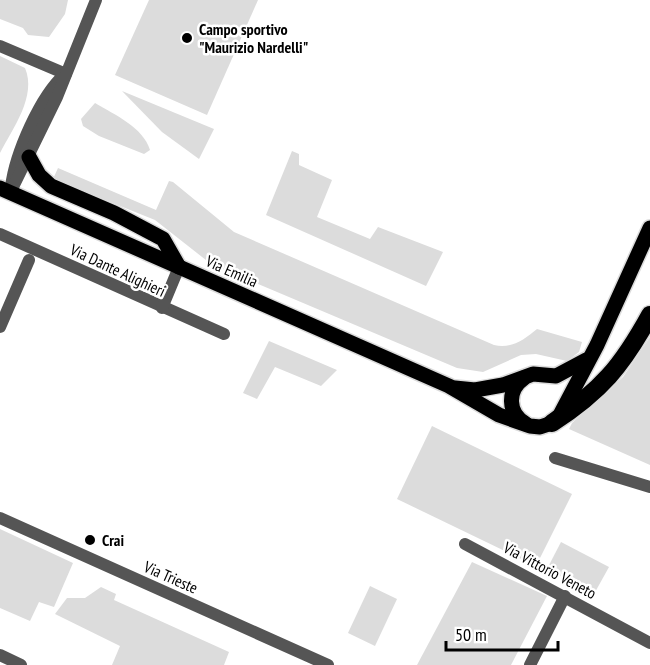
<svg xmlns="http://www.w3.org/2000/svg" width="650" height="665" font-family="'PT Sans Narrow',sans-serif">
<rect width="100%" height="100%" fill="#fff"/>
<g fill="#dcdcdc">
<path d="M 0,0 L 68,0 L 65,14 L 49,37 L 28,35 L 23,28 L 0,19 Z"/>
<path d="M 149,0 L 258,0 L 207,115 L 115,75 Z"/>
<path d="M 0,56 L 25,68 C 37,96 13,128 0,153 Z"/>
<path d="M 122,91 L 214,129 L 199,159 L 162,132 Z"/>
<path d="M 95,103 C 115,115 143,127 150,150 L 144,154 L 99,136 L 83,126 L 81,119 Z"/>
<path d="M 292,151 L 299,154 L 299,165 L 332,180 L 317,217 L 370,239 L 378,227 L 443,252 L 426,286 L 266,215 Z"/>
<path d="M 58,168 L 156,210 L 169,181 L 173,182 L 234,232 L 494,345 C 511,349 524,340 537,329 L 582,342 L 579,352 L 567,361 L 536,354 L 521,355 L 483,372 L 457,368 L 211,264 L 155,220 L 53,179 Z"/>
<path d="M 650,337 L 650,465 L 569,429 L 572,423 L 623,377 Z"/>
<path d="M 269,341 L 337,370 L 321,386 L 275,367 L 257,399 L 243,393 Z"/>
<path d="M 432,426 L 572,494 L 536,566 L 397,499 Z"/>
<path d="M 0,529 L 73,563 L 54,607 L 39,602 L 30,621 L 0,608 Z"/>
<path d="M 561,542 L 609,567 L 594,594 L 547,569 Z"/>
<path d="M 472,562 L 547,596 L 511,665 L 417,665 Z"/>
<path d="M 370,586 L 397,599 L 375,646 L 348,633 Z"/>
<path d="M 101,587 L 116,594 L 114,600 L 229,652 L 224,665 L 112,665 L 120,646 L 55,614 L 67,598 L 85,598 Z"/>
</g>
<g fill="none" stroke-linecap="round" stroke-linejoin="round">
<g stroke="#dbdbdb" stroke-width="18">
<g id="primary">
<path d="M 29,157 L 39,175 L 51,186 L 114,213 L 163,239 L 179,267"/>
<path d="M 0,188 L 449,386 L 499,415 L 530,426 L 540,427 L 552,423 L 560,415 L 597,345 L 650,228"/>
<path d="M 524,378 C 507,390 507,413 526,424"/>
<path d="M 455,388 L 475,390 L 503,385 L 533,374 L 556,376 L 586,360"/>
</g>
</g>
<g stroke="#dbdbdb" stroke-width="21">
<path id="motorway" d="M 552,423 C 601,391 622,366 650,315"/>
</g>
<path stroke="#555" stroke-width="12" d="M 555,458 L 650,487"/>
<g stroke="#555" stroke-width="12">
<path d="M 0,46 L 66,74"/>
<path d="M 0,234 L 224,334"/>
<path d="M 162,308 L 179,267"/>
<path d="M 0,327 L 29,260"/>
<path d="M 0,518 L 328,665"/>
<path d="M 465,544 L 650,643"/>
<path d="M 530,665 L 565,596"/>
</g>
<g stroke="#555" stroke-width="12">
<path d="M 11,187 C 15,154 40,96 65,74"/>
<path d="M 10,193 L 57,97 L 96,0"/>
<path d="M 0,655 L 21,665"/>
</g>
<use href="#primary" stroke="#000" stroke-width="15"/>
<use href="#motorway" stroke="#000" stroke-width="18"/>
</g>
<g fill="#000" stroke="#fff" stroke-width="2">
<circle cx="187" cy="38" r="6"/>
<circle cx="90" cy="540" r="6"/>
</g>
<g text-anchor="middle" stroke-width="5" stroke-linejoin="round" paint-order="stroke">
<g font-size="16" font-weight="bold" fill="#000" stroke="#fff" text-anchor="start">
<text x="199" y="35">Campo sportivo<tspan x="199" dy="18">"Maurizio Nardelli"</tspan></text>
<text x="102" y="546">Crai</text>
</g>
<g font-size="16" fill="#000" stroke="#fff">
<text transform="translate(118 270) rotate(25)" y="6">Via Dante Alighieri</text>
<text transform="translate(232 271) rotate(24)" y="6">Via Emilia</text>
<text transform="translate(550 570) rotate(28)" y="6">Via Vittorio Veneto</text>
<text transform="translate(171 577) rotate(24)" y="6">Via Trieste</text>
</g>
</g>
<path d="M446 641v9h112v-9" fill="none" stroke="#000000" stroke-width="3"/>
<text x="455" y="641" font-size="18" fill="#000000" stroke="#ffffff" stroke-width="4.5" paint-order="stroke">50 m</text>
</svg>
